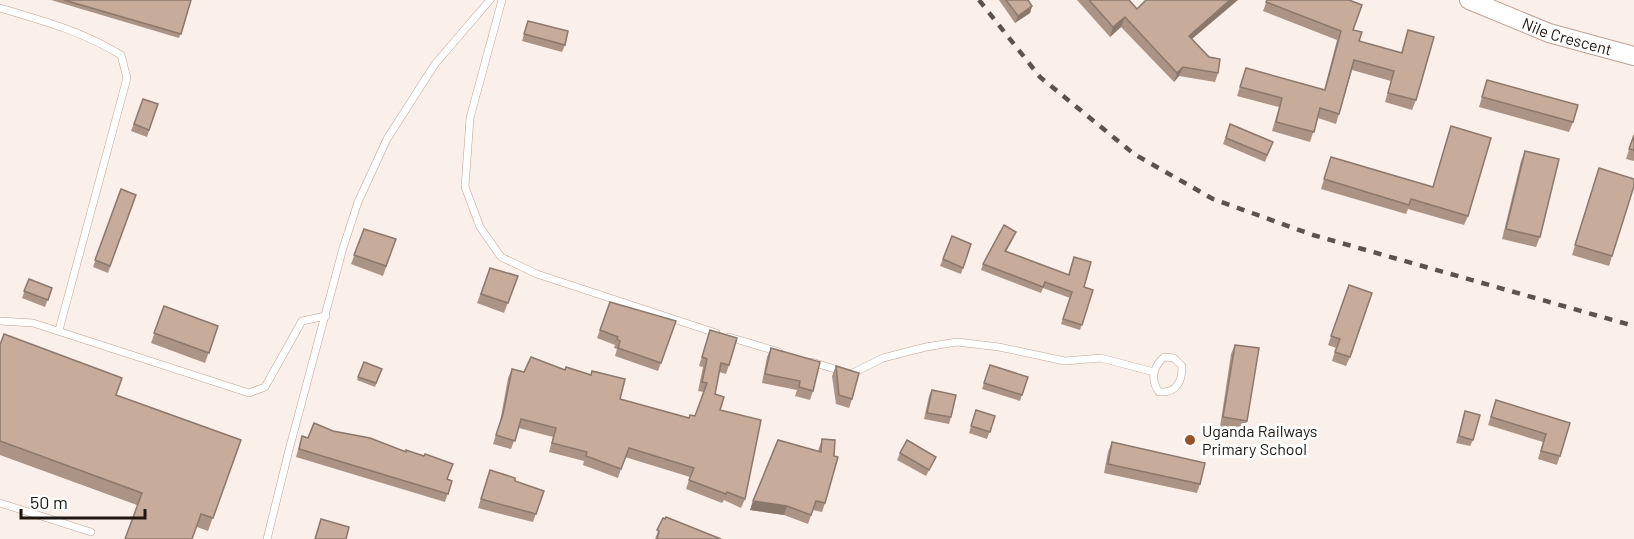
<svg xmlns="http://www.w3.org/2000/svg" width="1634" height="539" font-family="Barlow,sans-serif">
<rect width="100%" height="100%" fill="#fbefe9"/>
<g fill="none" stroke-linecap="round" stroke-linejoin="round">
<g stroke="#bda292" stroke-width="8">
<g id="service">
<path d="M 502,0 L 470,118 L 465,187 L 480,227 L 501,257 L 537,274 L 716,333"/>
<path d="M 0,8 C 41,20 84,32 121,55 L 127,78 L 59,330"/>
<path d="M 0,321 L 33,323 L 249,393 L 265,387 L 302,321 L 326,316"/>
<path d="M 729,337 L 779,352"/>
<path d="M 1164,357 L 1174,358 L 1182,366 C 1182,382 1177,393 1159,392 C 1150,380 1153,367 1164,357 Z"/>
<path d="M 812,362 L 851,374 L 883,358 L 926,347 L 957,342 L 999,347 L 1065,361 L 1101,358 L 1154,372"/>
<path d="M 0,503 L 91,532"/>
<path d="M 267,539 L 289,450 L 343,248 L 358,202 L 387,139 L 435,64 L 490,0"/>
</g>
</g>
<g stroke="#bda292" stroke-width="20">
<g id="tertiary">
<path id="s1" d="M 1469,0 L 1549,33 L 1634,56"/>
</g>
</g>
<use href="#service" stroke="#fff" stroke-width="7"/>
<use href="#tertiary" stroke="#fff" stroke-width="18"/>
<path stroke="#5d534d" stroke-width="4.5" stroke-dasharray="8 8" stroke-linecap="butt" d="M 979,0 L 1040,77 L 1134,154 L 1213,199 L 1313,235 L 1634,326"/>
</g>
<g fill="#ab9385">
<path d="M 51,0 L 191,0 L 179,38 Z"/>
<path d="M 999,0 L 1028,0 L 1032,6 L 1030,13 L 1015,23 Z"/>
<path d="M 1077,0 L 1129,0 L 1137,9 L 1192,39 L 1218,73 L 1215,82 L 1179,76 L 1174,82 L 1121,27 L 1110,37 Z"/>
<path d="M 1267,0 L 1353,30 L 1359,41 L 1401,53 L 1408,30 L 1416,100 L 1412,110 L 1385,102 L 1391,81 L 1352,70 L 1336,124 L 1318,118 L 1310,142 L 1272,131 L 1279,107 L 1237,96 L 1246,68 L 1324,90 L 1337,40 L 1263,11 Z"/>
<path d="M 528,21 L 565,45 L 562,52 L 522,41 Z"/>
<path d="M 1487,80 L 1573,122 L 1569,132 L 1479,107 Z"/>
<path d="M 143,99 L 158,104 L 147,137 L 131,131 Z"/>
<path d="M 1230,124 L 1273,142 L 1265,162 L 1223,144 Z"/>
<path d="M 1451,126 L 1468,216 L 1464,225 L 1408,209 L 1406,214 L 1321,189 L 1331,157 L 1433,187 Z"/>
<path d="M 1634,134 L 1634,161 L 1626,159 Z"/>
<path d="M 1525,151 L 1540,237 L 1536,247 L 1502,239 L 1521,161 Z"/>
<path d="M 1599,168 L 1612,256 L 1609,266 L 1572,255 Z"/>
<path d="M 121,189 L 136,195 L 108,273 L 93,267 Z"/>
<path d="M 364,229 L 396,239 L 383,276 L 351,264 Z"/>
<path d="M 952,236 L 971,244 L 961,274 L 940,266 Z"/>
<path d="M 1014,237 L 1006,252 L 1068,275 L 1074,257 L 1084,287 L 1093,290 L 1080,330 L 1061,324 L 1070,298 L 1043,288 L 1041,293 L 981,270 L 983,264 Z"/>
<path d="M 490,268 L 518,276 L 504,313 L 477,303 Z"/>
<path d="M 29,279 L 52,288 L 45,307 L 22,298 Z"/>
<path d="M 1349,285 L 1350,357 L 1346,366 L 1332,361 L 1336,348 L 1328,345 Z"/>
<path d="M 610,302 L 676,321 L 658,371 L 615,356 L 617,349 L 614,348 L 615,345 L 597,338 Z"/>
<path d="M 164,306 L 218,326 L 205,363 L 151,343 Z"/>
<path d="M 710,330 L 729,365 L 726,374 L 719,372 L 715,394 L 745,499 L 741,508 L 724,500 L 722,503 L 686,489 L 690,477 L 625,457 L 618,478 L 583,465 L 584,461 L 549,452 L 553,437 L 519,428 L 511,449 L 493,444 L 500,422 L 508,378 L 512,369 L 689,418 L 695,416 L 704,392 L 698,391 L 703,367 L 699,366 Z"/>
<path d="M 0,345 L 116,395 L 241,440 L 208,531 L 0,455 Z"/>
<path d="M 1235,345 L 1247,421 L 1244,430 L 1220,427 L 1231,354 Z"/>
<path d="M 771,348 L 813,391 L 810,400 L 795,396 L 797,390 L 762,383 L 767,357 Z"/>
<path d="M 364,362 L 382,369 L 375,387 L 357,380 Z"/>
<path d="M 990,365 L 1028,377 L 1020,401 L 982,389 Z"/>
<path d="M 836,366 L 852,399 L 849,408 L 836,404 L 832,376 Z"/>
<path d="M 932,390 L 951,417 L 949,424 L 924,419 L 929,396 Z"/>
<path d="M 1496,400 L 1570,423 L 1557,465 L 1538,459 L 1543,442 L 1488,425 Z"/>
<path d="M 976,410 L 995,416 L 987,439 L 969,433 Z"/>
<path d="M 1465,411 L 1473,440 L 1470,446 L 1456,443 Z"/>
<path d="M 333,431 L 424,456 L 447,479 L 452,481 L 445,502 L 296,457 L 302,436 L 308,438 Z"/>
<path d="M 822,439 L 825,503 L 822,512 L 813,510 L 808,524 L 784,515 L 750,510 L 753,501 L 818,451 Z"/>
<path d="M 1112,442 L 1200,484 L 1197,493 L 1104,473 L 1108,452 Z"/>
<path d="M 900,453 L 936,457 L 926,476 L 897,460 Z"/>
<path d="M 487,479 L 515,481 L 544,491 L 533,522 L 478,508 Z"/>
<path d="M 663,518 L 716,537 L 721,539 L 655,539 Z"/>
</g>
<g fill="#8b786c">
<path d="M 1230,0 L 1238,0 L 1185,45 L 1189,36 Z"/>
<path d="M 1032,6 L 1030,13 L 1015,23 L 1018,16 Z"/>
<path d="M 1125,17 L 1121,27 L 1110,37 L 1113,27 Z"/>
<path d="M 1183,67 L 1179,76 L 1174,82 L 1177,73 Z"/>
<path d="M 753,501 L 787,506 L 784,515 L 750,510 Z"/>
</g>
<g fill="#c7ab9b" stroke="#8b786c" stroke-width="1.5">
<path d="M 64,0 L 191,0 L 181,34 Z"/>
<path d="M 1006,0 L 1028,0 L 1032,6 L 1018,16 Z"/>
<path d="M 1089,0 L 1129,0 L 1137,9 L 1146,0 L 1230,0 L 1189,36 L 1209,57 L 1220,59 L 1218,73 L 1183,67 L 1177,73 L 1125,17 L 1113,27 Z"/>
<path d="M 1267,0 L 1349,0 L 1362,5 L 1353,30 L 1362,32 L 1359,41 L 1402,53 L 1408,30 L 1434,37 L 1416,100 L 1388,93 L 1394,71 L 1354,60 L 1339,114 L 1320,108 L 1314,132 L 1276,122 L 1282,98 L 1240,87 L 1246,68 L 1325,90 L 1341,31 L 1266,2 Z"/>
<path d="M 528,21 L 568,31 L 565,45 L 524,34 Z"/>
<path d="M 1487,80 L 1578,105 L 1573,122 L 1482,97 Z"/>
<path d="M 143,99 L 158,104 L 149,130 L 134,124 Z"/>
<path d="M 1230,124 L 1273,142 L 1267,155 L 1226,138 Z"/>
<path d="M 1451,126 L 1491,138 L 1468,216 L 1411,199 L 1409,205 L 1324,179 L 1331,157 L 1433,187 Z"/>
<path d="M 1634,135 L 1634,150 L 1629,149 Z"/>
<path d="M 1525,151 L 1559,159 L 1540,237 L 1506,229 Z"/>
<path d="M 1599,168 L 1634,179 L 1634,186 L 1612,256 L 1575,245 Z"/>
<path d="M 121,189 L 136,195 L 110,266 L 95,260 Z"/>
<path d="M 1004,225 L 1016,232 L 1005,251 L 1069,275 L 1074,257 L 1091,262 L 1084,287 L 1093,290 L 1082,325 L 1063,319 L 1072,292 L 1045,282 L 1043,287 L 983,264 Z"/>
<path d="M 364,229 L 396,239 L 386,266 L 354,255 Z"/>
<path d="M 952,236 L 971,244 L 963,268 L 943,259 Z"/>
<path d="M 490,268 L 518,276 L 508,303 L 481,294 Z"/>
<path d="M 29,279 L 52,288 L 48,300 L 24,291 Z"/>
<path d="M 1349,285 L 1372,293 L 1350,357 L 1335,352 L 1340,339 L 1331,336 Z"/>
<path d="M 610,302 L 676,321 L 661,363 L 618,348 L 620,341 L 617,339 L 618,337 L 600,330 Z"/>
<path d="M 164,306 L 218,326 L 209,353 L 154,333 Z"/>
<path d="M 710,330 L 737,338 L 729,365 L 721,363 L 715,394 L 724,397 L 720,410 L 761,420 L 745,499 L 727,492 L 726,494 L 689,480 L 694,468 L 629,448 L 621,469 L 586,456 L 587,452 L 552,443 L 556,428 L 521,419 L 515,441 L 496,435 L 503,414 L 512,369 L 524,372 L 531,357 L 565,370 L 566,367 L 591,375 L 592,371 L 625,379 L 620,399 L 689,418 L 690,415 L 695,416 L 707,383 L 702,382 L 707,359 L 702,357 Z"/>
<path d="M 4,334 L 122,378 L 116,395 L 241,440 L 213,518 L 201,514 L 192,539 L 125,539 L 142,493 L 0,441 L 0,345 Z"/>
<path d="M 1235,345 L 1259,348 L 1247,421 L 1223,417 Z"/>
<path d="M 771,348 L 820,362 L 813,391 L 799,387 L 800,381 L 765,374 Z"/>
<path d="M 364,362 L 382,369 L 376,383 L 358,377 Z"/>
<path d="M 990,365 L 1028,377 L 1022,395 L 984,383 Z"/>
<path d="M 836,366 L 859,373 L 852,399 L 839,395 Z"/>
<path d="M 932,390 L 956,395 L 951,417 L 927,413 Z"/>
<path d="M 1496,400 L 1570,423 L 1560,456 L 1541,451 L 1546,434 L 1491,417 Z"/>
<path d="M 976,410 L 995,416 L 990,432 L 971,426 Z"/>
<path d="M 1465,411 L 1480,415 L 1473,440 L 1459,436 Z"/>
<path d="M 314,423 L 333,431 L 370,438 L 406,452 L 406,450 L 424,456 L 425,454 L 453,464 L 447,479 L 452,481 L 448,494 L 299,449 L 302,436 L 308,438 Z"/>
<path d="M 822,439 L 835,440 L 834,456 L 838,457 L 825,503 L 816,501 L 811,515 L 787,506 L 753,501 L 778,440 L 821,452 Z"/>
<path d="M 907,440 L 936,457 L 929,470 L 900,453 Z"/>
<path d="M 1112,442 L 1205,463 L 1200,484 L 1108,464 Z"/>
<path d="M 490,470 L 515,478 L 515,481 L 544,491 L 536,514 L 481,499 Z"/>
<path d="M 666,517 L 721,539 L 657,539 L 659,531 L 657,530 L 663,518 L 665,519 Z"/>
<path d="M 321,519 L 349,527 L 346,539 L 315,539 Z"/>
</g>
<circle fill="#975326" stroke="#fff" stroke-width="2" cx="1190" cy="440" r="6"/>
<g text-anchor="middle" stroke-width="6" stroke-linejoin="round" paint-order="stroke">
<g font-size="16" fill="#1f1610" stroke="#fff">
<text dy="6" stroke="none"><textPath href="#s1" startOffset="105">Nile Crescent</textPath></text>
</g>
<g font-size="16" fill="#1f1610" stroke="#fff" text-anchor="start">
<text x="1202" y="437">Uganda Railways<tspan x="1202" dy="18">Primary School</tspan></text>
</g>
</g>
<path d="M21 509v9h124v-9" fill="none" stroke="#1f1610" stroke-width="3"/>
<text x="30" y="509" font-size="18" fill="#1f1610" stroke="#ffffff" stroke-width="4.5" paint-order="stroke">50 m</text>
</svg>
